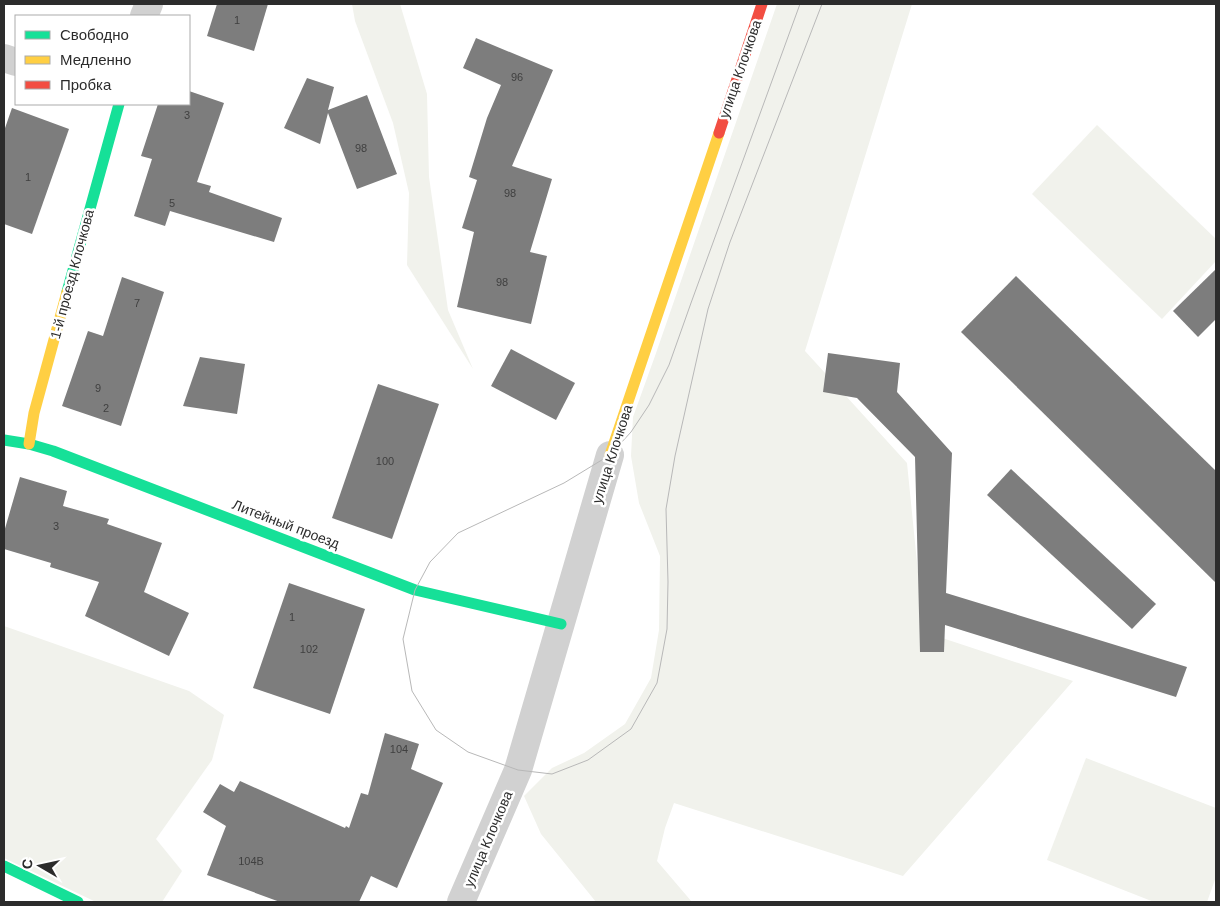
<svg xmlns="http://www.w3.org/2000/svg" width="1220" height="906" font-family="Arial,sans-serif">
<rect width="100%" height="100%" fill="#fff"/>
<g fill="#f1f2ec">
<path d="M 352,4 L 400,4 L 427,94 L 429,177 L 448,310 L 473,369 L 407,265 L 409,193 L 393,123 L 355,21 Z"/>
<path d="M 777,4 L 912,4 L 805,351 L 907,463 L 924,632 L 1073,681 L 903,876 L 674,803 L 665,828 L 657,861 L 692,902 L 596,902 L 541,834 L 524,796 L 552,768 L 584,753 L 625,724 L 651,678 L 659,630 L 660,556 L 639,503 L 631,456 L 633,417 L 655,356 Z"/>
<path d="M 1097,125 L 1216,239 L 1216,261 L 1162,319 L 1032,194 Z"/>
<path d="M 4,626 L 189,691 L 224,715 L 212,760 L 156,839 L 182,871 L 162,902 L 96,902 L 4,858 Z"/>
<path d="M 1086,758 L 1216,808 L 1216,877 L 1207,902 L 1154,902 L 1047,860 Z"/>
</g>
<g fill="#7d7d7d">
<path d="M 217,4 L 268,4 L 254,51 L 207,36 Z"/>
<path d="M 476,38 L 553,70 L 512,166 L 552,179 L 530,252 L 547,256 L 531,324 L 457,307 L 474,232 L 462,228 L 477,180 L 469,177 L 487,118 L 501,85 L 463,68 Z"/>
<path d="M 307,78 L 334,87 L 328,110 L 367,95 L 397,174 L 357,189 L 328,113 L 320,144 L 284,128 Z"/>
<path d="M 189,91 L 224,103 L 197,182 L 211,186 L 209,192 L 282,218 L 274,242 L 170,211 L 165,226 L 134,216 L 152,159 L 141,156 L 158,104 L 189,104 Z"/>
<path d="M 12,108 L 69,129 L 32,234 L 4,224 L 4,131 Z"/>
<path d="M 1216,269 L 1216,319 L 1198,337 L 1173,311 Z"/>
<path d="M 1016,276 L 1216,471 L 1216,583 L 961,332 Z"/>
<path d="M 122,277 L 164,292 L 121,426 L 62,406 L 88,331 L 103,336 Z"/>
<path d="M 511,349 L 575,383 L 556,420 L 491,386 Z"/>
<path d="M 828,353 L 900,363 L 897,392 L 952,453 L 946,593 L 1187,667 L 1176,697 L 945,625 L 944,652 L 920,652 L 915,457 L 857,398 L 823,392 Z"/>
<path d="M 200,357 L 245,364 L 237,414 L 183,406 Z"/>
<path d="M 378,384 L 439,404 L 392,539 L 332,518 Z"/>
<path d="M 1011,469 L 1156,604 L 1132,629 L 987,495 Z"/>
<path d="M 20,477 L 67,491 L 63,506 L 109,519 L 107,524 L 162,543 L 144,592 L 189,613 L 169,656 L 85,616 L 99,582 L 50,567 L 51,563 L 4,549 L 4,532 Z"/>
<path d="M 289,583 L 365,609 L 330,714 L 253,688 Z"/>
<path d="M 385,733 L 419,744 L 411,769 L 443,783 L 397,888 L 371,876 L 359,902 L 280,902 L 207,875 L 226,826 L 203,812 L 220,784 L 234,792 L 240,781 L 345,828 L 346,826 L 349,828 L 361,793 L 368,795 Z"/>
</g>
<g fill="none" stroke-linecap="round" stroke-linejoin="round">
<g stroke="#d1d1d1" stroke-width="28">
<path d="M 144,16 L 149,4"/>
<path d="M 4,58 L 16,62"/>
<path d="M 461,902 L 518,770 L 610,455"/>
</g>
<g stroke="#16e098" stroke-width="11">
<path d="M 67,292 L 119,104"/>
<path d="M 4,440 L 29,444 L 53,451 L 415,590 L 561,624"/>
<path d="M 4,866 L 78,902"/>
</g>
<g stroke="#ffcf43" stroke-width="11">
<path d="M 29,444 L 34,413 L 67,292"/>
<path d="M 610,455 L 719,133"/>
</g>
<path stroke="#f24e42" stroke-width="11" d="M 719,133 L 762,4"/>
<path stroke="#b8b8b8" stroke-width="1" d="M 800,4 L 691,303 L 669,365 L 649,405 L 631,432 L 610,455 L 564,483 L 458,533 L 430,562 L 415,590 L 403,639 L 412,691 L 436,730 L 468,752 L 518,770 L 552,774 L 588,760 L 631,729 L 657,683 L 667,629 L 668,582 L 666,509 L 675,456 L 708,309 L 730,242 L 822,4"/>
</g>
<g text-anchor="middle" stroke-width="5" stroke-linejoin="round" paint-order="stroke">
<g font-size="11" fill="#404040">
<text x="237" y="24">1</text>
<text x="517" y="81">96</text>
<text x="187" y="119">3</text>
<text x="361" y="152">98</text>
<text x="28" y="181">1</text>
<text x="510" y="197">98</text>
<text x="172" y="207">5</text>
<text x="502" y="286">98</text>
<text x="137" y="307">7</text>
<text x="98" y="392">9</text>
<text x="106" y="412">2</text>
<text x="385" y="465">100</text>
<text x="56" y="530">3</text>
<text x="292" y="621">1</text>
<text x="309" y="653">102</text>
<text x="399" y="753">104</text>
<text x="251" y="865">104В</text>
</g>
<g font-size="14" fill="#2c2c2c" stroke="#fff">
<text transform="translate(740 69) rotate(-71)" y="5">улица Клочкова</text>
<text transform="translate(72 274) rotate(-75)" y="5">1-й проезд Клочкова</text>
<text transform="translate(612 454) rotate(-72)" y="5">улица Клочкова</text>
<text transform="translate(286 524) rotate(21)" y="5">Литейный проезд</text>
<text transform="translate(488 839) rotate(-67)" y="5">улица Клочкова</text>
</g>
</g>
<rect width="1220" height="906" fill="none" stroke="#2c2c2c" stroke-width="10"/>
<rect x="15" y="15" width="175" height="90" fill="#ffffff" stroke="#ababab"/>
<rect x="25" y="31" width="25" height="8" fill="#16e098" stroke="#ababab"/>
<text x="60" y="40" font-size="15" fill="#2c2c2c">Свободно</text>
<rect x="25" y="56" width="25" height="8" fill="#ffcf43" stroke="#ababab"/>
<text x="60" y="65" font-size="15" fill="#2c2c2c">Медленно</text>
<rect x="25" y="81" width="25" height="8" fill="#f24e42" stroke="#ababab"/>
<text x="60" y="90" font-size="15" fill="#2c2c2c">Пробка</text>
<g transform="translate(40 866) rotate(279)" stroke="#ffffff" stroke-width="4" paint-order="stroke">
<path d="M0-4L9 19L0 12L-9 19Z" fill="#2c2c2c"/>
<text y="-8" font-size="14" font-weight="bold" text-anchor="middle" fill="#2c2c2c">С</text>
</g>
</svg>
